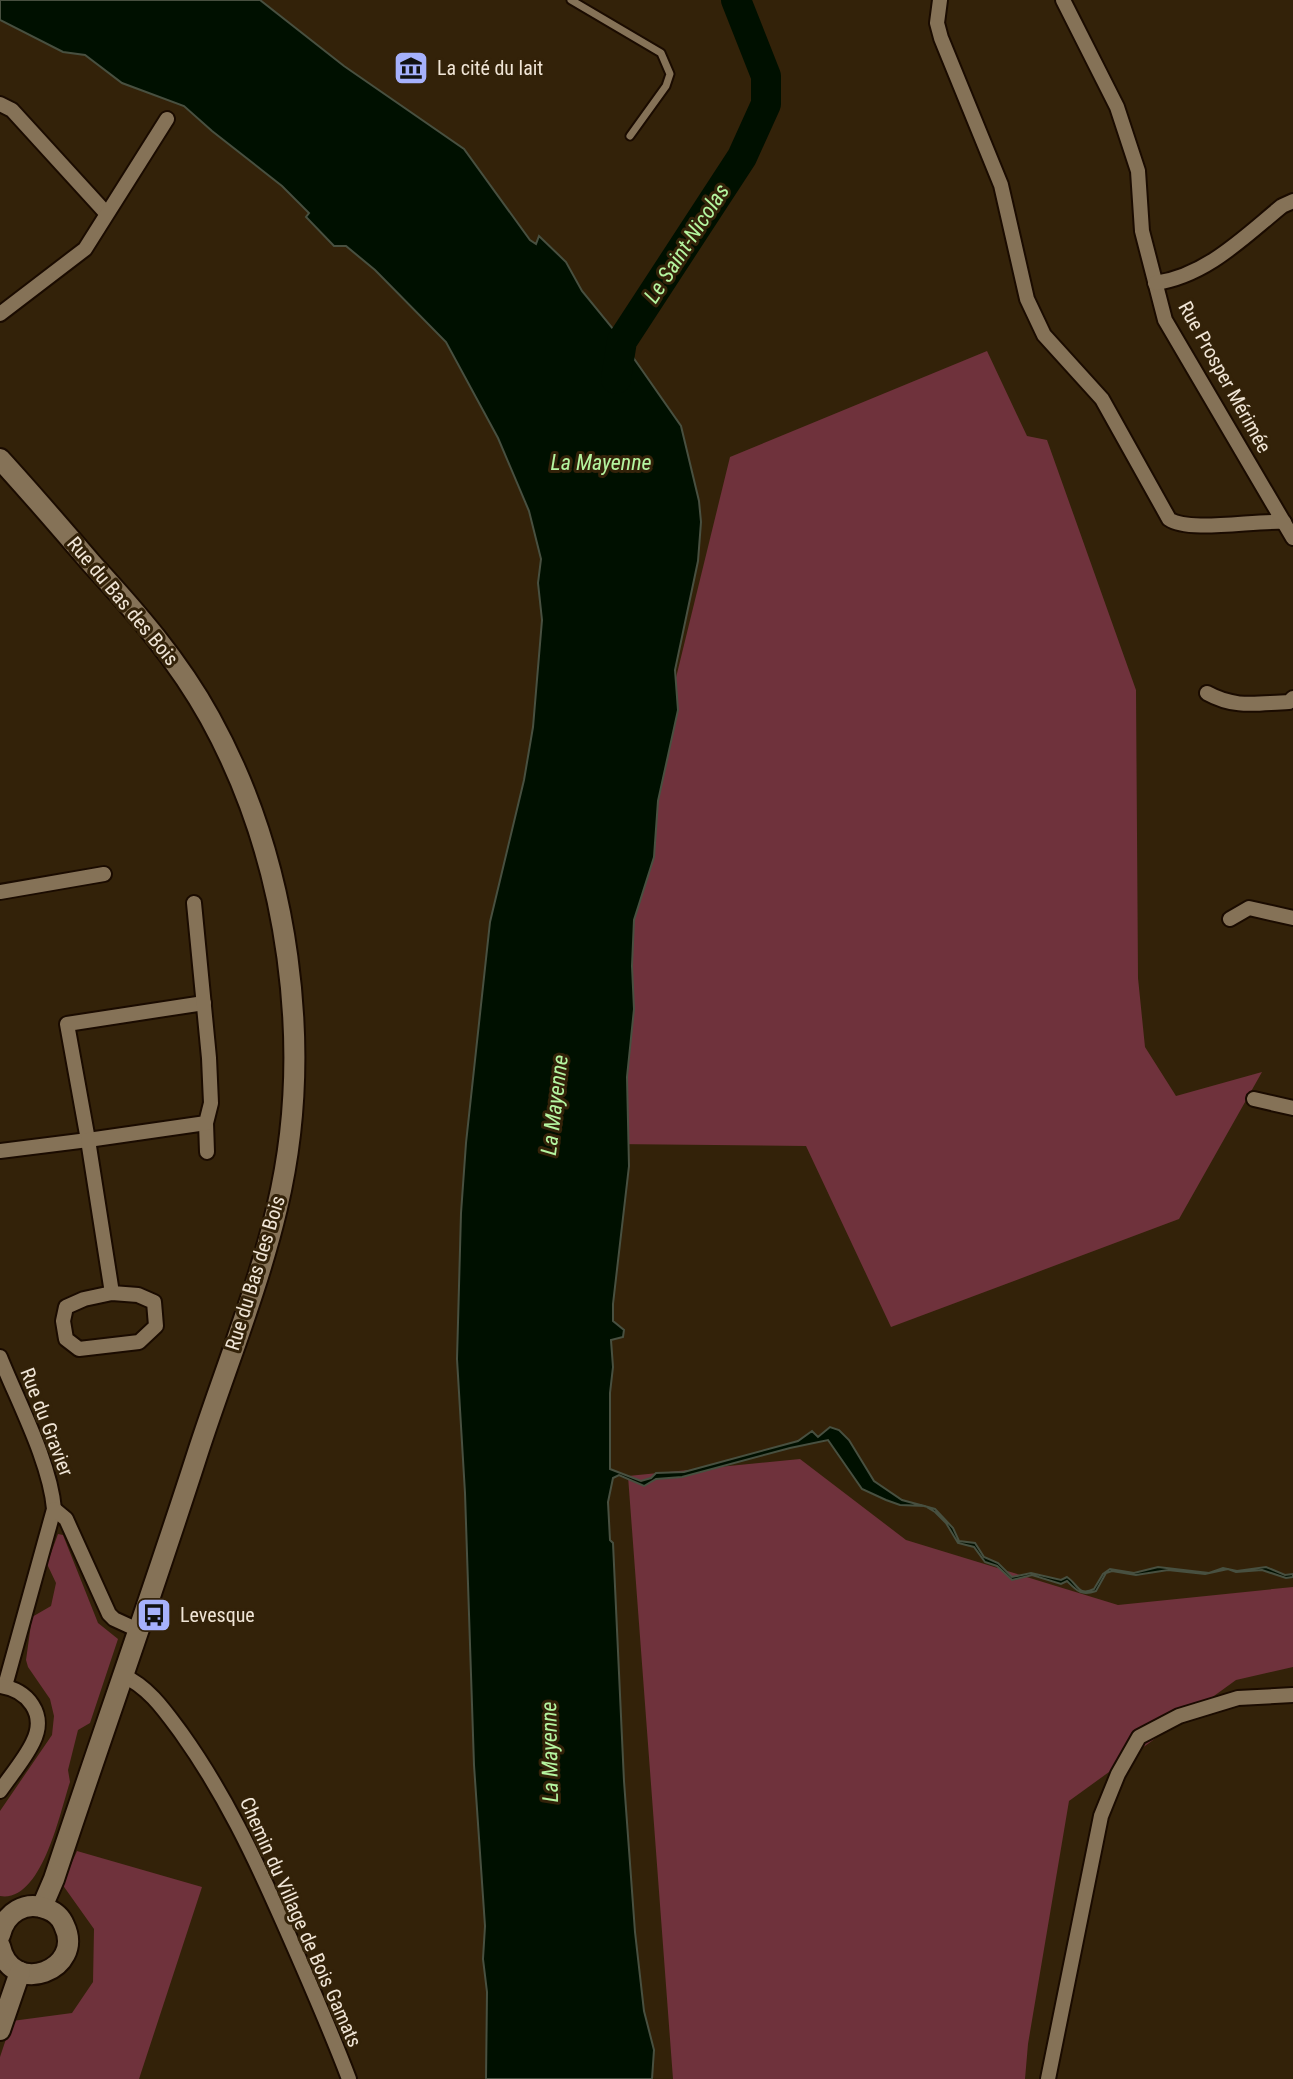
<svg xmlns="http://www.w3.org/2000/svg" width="1293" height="2079" font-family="'Roboto Condensed',sans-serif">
<rect width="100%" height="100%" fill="#332209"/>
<g fill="#6f323c">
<path d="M 987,351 L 1027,436 L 1047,440 L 1136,690 L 1138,978 L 1145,1047 L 1176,1096 L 1262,1072 L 1179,1219 L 891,1327 L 806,1146 L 612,1144 L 624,890 L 730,457 Z"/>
<path d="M 800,1459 L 906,1540 L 1118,1605 L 1293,1587 L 1293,1667 L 1236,1680 L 1069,1801 L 1028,2044 L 1025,2079 L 673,2079 L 628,1476 Z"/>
<path d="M 58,1534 L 63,1535 L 98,1623 L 118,1639 L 90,1723 L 78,1730 L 68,1770 L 70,1782 C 60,1812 42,1903 0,1896 L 0,1811 L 52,1735 L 54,1716 L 50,1699 L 28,1667 L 26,1660 L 32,1617 L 51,1606 L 56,1583 L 47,1564 Z"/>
<path d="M 77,1851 L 202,1887 L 139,2079 L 0,2079 L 0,2057 L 12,2021 L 72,2013 L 93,1982 L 94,1929 L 62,1884 Z"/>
</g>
<path fill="#001000" stroke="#485040" stroke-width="2" d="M 0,0 L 260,0 L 344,66 L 464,149 L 530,240 L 536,244 L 539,236 L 566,262 L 582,291 L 614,330 L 681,426 L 699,501 L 701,522 L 698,561 L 675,670 L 678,710 L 658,801 L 654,857 L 634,920 L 632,966 L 634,1009 L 627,1077 L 629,1166 L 613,1304 L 613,1321 L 624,1330 L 623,1337 L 611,1340 L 613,1367 L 610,1393 L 610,1469 L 641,1481 L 651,1478 L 656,1473 L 684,1472 L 798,1441 L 812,1431 L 818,1437 L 830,1427 L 839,1430 L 849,1440 L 874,1481 L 902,1500 L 935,1509 L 953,1528 L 959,1541 L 975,1543 L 984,1557 L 998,1563 L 1012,1577 L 1031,1573 L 1061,1580 L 1067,1577 C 1078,1584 1078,1597 1094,1589 L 1103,1574 L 1110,1569 L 1134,1573 L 1158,1567 L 1209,1573 L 1223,1568 L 1237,1571 L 1266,1567 L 1285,1575 L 1293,1574 L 1293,1577 L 1286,1578 L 1262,1570 L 1236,1572 L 1228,1569 L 1205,1574 L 1168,1570 L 1136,1575 L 1112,1571 L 1106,1573 L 1096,1591 C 1081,1596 1077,1591 1067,1581 L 1061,1584 L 1032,1575 L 1012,1580 L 997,1566 L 985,1562 L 974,1547 L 958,1543 L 946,1523 L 935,1512 L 925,1506 L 900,1505 L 886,1500 L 862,1489 L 828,1440 L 790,1448 L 682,1477 L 656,1479 L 644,1486 L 619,1475 L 613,1478 L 608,1502 L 610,1540 L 613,1543 L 624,1781 L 635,1932 L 644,2011 L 654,2050 L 652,2079 L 486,2079 L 487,1992 L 483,1959 L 485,1926 L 474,1765 L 465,1493 L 457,1359 L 461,1213 L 466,1143 L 490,922 L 524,780 L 533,727 L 542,620 L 538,583 L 541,559 L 529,511 L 498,438 L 446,342 L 375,270 L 346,246 L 334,246 L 306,217 L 309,213 L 282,186 L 212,131 L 184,106 L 122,83 L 85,55 L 63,52 L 0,20 Z"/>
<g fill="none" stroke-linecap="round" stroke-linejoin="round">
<path stroke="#001000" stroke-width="30" d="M 616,379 L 622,341 L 742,157 L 766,104 L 766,76 L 736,0"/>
<g stroke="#1a0b00" stroke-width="11">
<path id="lane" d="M 571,0 L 661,53 L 670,74 L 666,86 L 630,136"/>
</g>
<g stroke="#1a0b00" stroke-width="18">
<g id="street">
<path d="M 940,0 L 937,23 L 941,38 L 1001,185 L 1027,299 L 1044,335 L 1102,399 L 1169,519 C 1189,533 1255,520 1284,522"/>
<path d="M 1063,0 L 1117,107 L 1138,171 L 1142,231 L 1165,320 L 1293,538"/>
<path d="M 0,104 L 12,110 L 106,213"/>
<path d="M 1155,283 C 1206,276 1244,237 1282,206 L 1293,201"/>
<path d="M 0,314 L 85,249 L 167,119"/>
<path d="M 1207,693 C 1236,709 1257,703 1289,702 L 1293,698"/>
<path d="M 0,892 L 104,874"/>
<path d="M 1230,919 L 1249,908 L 1293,918"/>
<path d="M 1254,1099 L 1293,1108"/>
<path d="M 206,1123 L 207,1152"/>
<path d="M 0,1151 L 88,1140 L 67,1024 L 204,1003"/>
<path d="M 112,1293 L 138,1295 L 154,1302 L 156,1326 L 139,1342 L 79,1349 L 66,1339 L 63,1321 L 66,1307 L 84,1299 L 112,1293 L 88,1140 L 206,1123 L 211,1103 L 209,1058 L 194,903"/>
<path d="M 0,1357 C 18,1402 50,1462 54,1509 L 5,1686"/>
<path d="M 54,1509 L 66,1519 L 109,1614 L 114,1619 L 138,1630"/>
<path d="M 122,1675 C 149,1687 165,1711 182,1734 C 224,1793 254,1856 283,1922 C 306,1974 329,2026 349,2079"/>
<path d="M 0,1686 C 28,1690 47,1714 33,1742 C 25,1759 11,1775 0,1791"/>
<path d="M 1048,2079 L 1101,1816 L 1118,1774 L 1139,1737 L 1179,1716 L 1238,1698 L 1293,1695"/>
</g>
</g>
<g stroke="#1a0b00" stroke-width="24">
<g id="secondary">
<path d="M 0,459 C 31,493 62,529 92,564 C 136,612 178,660 210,718 C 289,861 315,1049 277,1208 C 258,1289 224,1372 198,1452 C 152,1595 101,1737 54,1879 L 42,1907"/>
<path d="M 0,1935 C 5,1913 25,1900 47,1909 C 55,1912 61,1917 64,1925 C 86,1970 11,1998 0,1946"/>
<path d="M 0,2030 L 20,1972"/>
</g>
</g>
<use href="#lane" stroke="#857257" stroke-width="7"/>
<use href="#street" stroke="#857257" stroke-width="14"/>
<use href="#secondary" stroke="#857257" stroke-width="20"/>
</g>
<defs>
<g id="museum-square" transform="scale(1.8)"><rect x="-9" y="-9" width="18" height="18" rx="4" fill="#a6b1fc" stroke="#332209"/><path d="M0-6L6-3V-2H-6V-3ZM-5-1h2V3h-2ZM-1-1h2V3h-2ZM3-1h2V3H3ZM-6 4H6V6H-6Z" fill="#111"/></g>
<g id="bus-square" transform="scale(1.8)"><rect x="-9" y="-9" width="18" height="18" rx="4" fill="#a6b1fc" stroke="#332209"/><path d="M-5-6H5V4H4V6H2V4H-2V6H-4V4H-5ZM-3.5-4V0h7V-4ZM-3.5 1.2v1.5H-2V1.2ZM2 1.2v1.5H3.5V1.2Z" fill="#111"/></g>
</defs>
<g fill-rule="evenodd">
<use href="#museum-square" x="411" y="68"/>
<use href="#bus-square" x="154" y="1615"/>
</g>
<g text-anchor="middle" stroke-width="6" stroke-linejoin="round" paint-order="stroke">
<g font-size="20" fill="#f0e5d6" stroke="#332209" text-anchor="start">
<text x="437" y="75">La cité du lait</text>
<text x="180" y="1622">Levesque</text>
</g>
<g font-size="20" fill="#f0e5d6" stroke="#332209">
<text transform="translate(1225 377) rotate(61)" y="7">Rue Prosper Mérimée</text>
<text transform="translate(123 601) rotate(50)" y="7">Rue du Bas des Bois</text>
<text transform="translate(255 1273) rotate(-73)" y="7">Rue du Bas des Bois</text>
<text transform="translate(47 1422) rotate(69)" y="7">Rue du Gravier</text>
<text transform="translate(301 1922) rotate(66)" y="7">Chemin du Village de Bois Gamats</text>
</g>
<g font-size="22" font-style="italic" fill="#b5f5a0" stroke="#332209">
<text transform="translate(686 243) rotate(-57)" y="8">Le Saint-Nicolas</text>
<text x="601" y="470">La Mayenne</text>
<text transform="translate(554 1105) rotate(-83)" y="8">La Mayenne</text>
<text transform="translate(549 1752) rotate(-91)" y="8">La Mayenne</text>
</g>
</g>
</svg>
